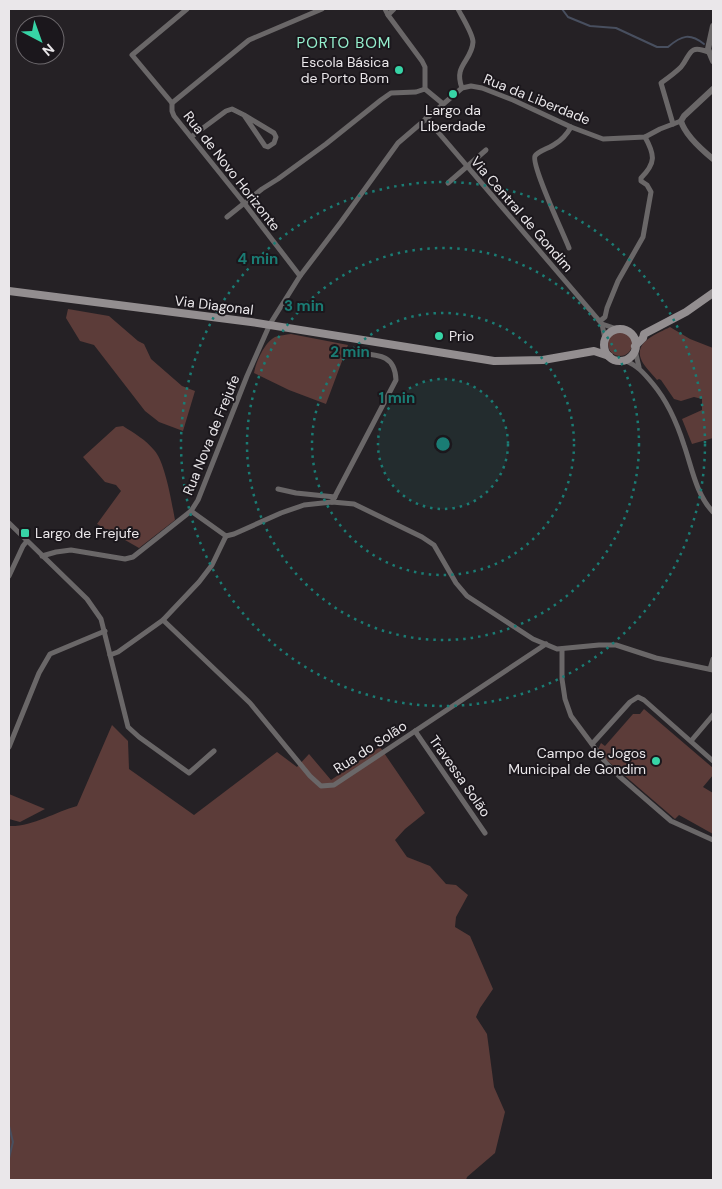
<svg xmlns="http://www.w3.org/2000/svg" width="722" height="1189" font-family="'DM Sans',sans-serif">
<rect width="100%" height="100%" fill="#252125"/>
<g fill="#5c3c39">
<path d="M 68,309 L 109,316 L 138,341 L 144,344 L 151,359 L 182,386 L 195,391 L 183,431 L 159,422 L 145,411 L 94,345 L 80,341 L 66,318 Z"/>
<path d="M 670,327 L 690,339 L 713,348 L 713,438 L 692,444 L 682,419 L 702,410 L 702,399 L 694,397 L 681,401 L 674,399 L 661,380 L 659,379 L 657,380 C 652,374 643,365 641,359 C 634,341 659,333 670,327 Z"/>
<circle cx="620" cy="344" r="12"/>
<path d="M 291,334 L 348,345 L 326,404 L 289,390 L 254,373 C 256,362 264,343 275,337 C 280,335 286,335 291,334 Z"/>
<path d="M 123,426 C 134,433 146,440 154,450 C 165,461 172,504 175,520 L 139,548 L 97,524 L 121,491 L 116,485 L 105,482 L 83,457 L 116,427 Z"/>
<path d="M 644,709 L 713,768 L 713,775 L 703,787 L 713,793 L 713,834 L 679,815 L 675,819 L 603,757 L 598,749 L 601,743 L 605,746 L 633,714 L 640,714 Z"/>
<path d="M 112,725 L 128,741 L 129,769 L 194,815 L 277,752 L 297,767 L 309,754 L 331,780 L 380,747 L 425,813 L 405,829 L 395,840 L 407,857 L 430,866 L 446,884 L 456,885 L 468,895 L 456,917 L 455,927 L 470,936 L 493,989 L 480,1008 L 476,1017 L 487,1034 L 494,1087 L 505,1112 L 495,1153 L 467,1177 L 466,1180 L 9,1180 L 9,826 C 32,827 55,812 77,806 Z"/>
<path d="M 9,794 L 45,809 L 20,822 L 9,819 Z"/>
</g>
<g fill="none" stroke-linecap="round" stroke-linejoin="round">
<g stroke="#484f5f" stroke-width="2">
<path d="M 562,9 L 568,17 L 590,26 L 616,28 L 657,47 L 668,47 C 682,35 690,33 704,44"/>
<path d="M 9,1126 L 13,1142 L 9,1158"/>
</g>
<g stroke="#6a6768" stroke-width="5">
<path d="M 187,9 L 132,55 L 172,103 L 172,111 L 174,116 L 244,203 L 300,276"/>
<path d="M 385,9 L 388,15 L 422,61 L 425,67 L 425,89"/>
<path d="M 458,9 C 462,17 473,34 473,42 C 472,61 453,65 462,88"/>
<path d="M 388,15 L 394,9"/>
<path d="M 425,89 L 442,103"/>
<path d="M 172,103 L 249,40 L 322,9"/>
<path d="M 426,118 L 602,324 L 605,339"/>
<path d="M 673,124 L 661,83 C 668,78 675,73 681,67 C 691,55 688,44 708,52"/>
<path d="M 191,137 L 226,111 L 232,109 L 244,115 L 265,146 L 268,147 L 274,143 L 276,137 L 274,133 L 244,115"/>
<path d="M 448,183 L 486,150"/>
<path d="M 227,217 L 262,189 L 278,179 L 326,144 L 381,100 L 391,93 L 416,92 L 425,89"/>
<path d="M 569,248 C 564,235 531,165 535,156 C 538,151 550,148 555,144 C 562,140 567,134 571,127"/>
<path d="M 600,321 L 605,317 L 607,308 L 618,281 L 643,237 L 651,192 L 647,185 L 641,181 L 641,178 C 656,163 655,155 645,137"/>
<path d="M 602,324 L 617,329"/>
<path d="M 635,350 L 639,367"/>
<path d="M 624,360 C 638,366 643,372 653,384 C 668,402 677,423 684,445 C 692,468 696,494 713,512"/>
<path d="M 278,489 L 296,493 L 335,497"/>
<path d="M 332,502 L 396,380 C 395,353 376,355 354,353"/>
<path d="M 191,511 L 226,536"/>
<path d="M 9,523 L 87,599 L 101,619 L 128,727 L 139,737 L 189,773 L 214,751"/>
<path d="M 226,536 L 234,534 L 281,513 L 304,505 L 332,502 L 354,504 L 422,537 L 434,545 L 456,583 L 467,596 L 533,639 L 557,649 L 599,645 L 616,645 L 656,658 L 713,670"/>
<path d="M 42,556 L 56,552 L 71,550 L 125,559 L 133,557 L 191,511 L 198,500 L 247,376 L 270,324 L 300,276 L 341,222 L 398,143 L 462,88 L 471,86 L 482,88 L 513,100 L 571,127 L 603,139 L 645,137 L 660,129 L 681,121"/>
<path d="M 9,576 L 23,546 L 27,541"/>
<path d="M 163,620 L 250,703 L 310,776 L 321,786 L 334,785 L 546,644"/>
<path d="M 562,649 L 562,679 L 565,699 L 571,716 L 606,763 L 619,776 L 671,821 L 713,840"/>
<path d="M 110,655 L 118,652 L 163,620 L 199,582 L 212,565 L 226,536"/>
<path d="M 710,669 L 713,659"/>
<path d="M 415,731 L 485,833"/>
<path d="M 691,741 L 713,715"/>
<path d="M 592,744 L 630,702 L 638,697 L 644,700 L 713,761"/>
<path d="M 9,747 L 39,673 L 50,654 L 105,631"/>
</g>
<g stroke="#6a6768" stroke-width="6">
<path d="M 713,26 L 708,49 L 713,61"/>
<path d="M 713,89 L 684,116 L 681,121 C 685,135 702,150 713,159"/>
</g>
<g stroke="#938e90" stroke-width="8">
<path d="M 9,291 L 251,322 L 494,361 L 543,360 L 594,351 L 609,356"/>
<circle cx="620" cy="345" r="16"/>
<path d="M 635,346 L 643,338 L 644,334 L 686,312 L 713,293"/>
</g>
</g>
<circle cx="443" cy="444" r="65" fill="#1a7c74" fill-opacity=".12"/>
<g fill="none" stroke="#1a7c74" stroke-width="2.5" stroke-dasharray="2.5 5">
<circle cx="443" cy="444" r="65"/>
<circle cx="443" cy="444" r="131"/>
<circle cx="443" cy="444" r="196"/>
<circle cx="443" cy="444" r="262"/>
</g>
<g fill="#37d4a6" stroke="#1b171c" stroke-width="2">
<circle cx="399" cy="70" r="5"/>
<circle cx="453" cy="94" r="5"/>
<circle cx="439" cy="336" r="5"/>
<rect x="20" y="528" width="10" height="10" rx="2.5"/>
<circle cx="656" cy="761" r="5"/>
</g>
<g text-anchor="middle" stroke-width="4" stroke-linejoin="round" paint-order="stroke">
<g font-size="14" fill="#eae7ea" stroke="#1b171c" text-anchor="end">
<text x="389" y="67">Escola Básica<tspan x="389" dy="16">de Porto Bom</tspan></text>
<text x="453" y="115" text-anchor="middle">Largo da<tspan x="453" dy="16">Liberdade</tspan></text>
<text x="449" y="341" text-anchor="start">Prio</text>
<text x="35" y="538" text-anchor="start">Largo de Frejufe</text>
<text x="646" y="758">Campo de Jogos<tspan x="646" dy="16">Municipal de Gondim</tspan></text>
</g>
<g font-size="14" fill="#eae7ea" stroke="#1b171c">
<text transform="translate(537 99) rotate(22)" y="5">Rua da Liberdade</text>
<text transform="translate(232 171) rotate(52)" y="5">Rua de Novo Horizonte</text>
<text transform="translate(522 214) rotate(49)" y="5">Via Central de Gondim</text>
<text transform="translate(214 305) rotate(7)" y="5">Via Diagonal</text>
<text transform="translate(211 435) rotate(-68)" y="5">Rua Nova de Frejufe</text>
<text transform="translate(370 747) rotate(-33)" y="5">Rua do Solão</text>
<text transform="translate(460 776) rotate(55)" y="5">Travessa Solão</text>
</g>
<g font-size="15" letter-spacing="1" fill="#95f0ce" stroke="#1b171c">
<text x="344" y="48">PORTO BOM</text>
</g>
</g>
<circle cx="443" cy="444" r="8" fill="#1a7c74" stroke="#1b171c" stroke-width="2.5"/>
<g font-size="15" text-anchor="middle" font-weight="bold" fill="#1a7c74" stroke="#1b171c" stroke-width="4" stroke-linejoin="round" paint-order="stroke">
<text x="258" y="264">4 min</text>
<text x="304" y="311">3 min</text>
<text x="350" y="357">2 min</text>
<text x="397" y="403">1 min</text>
</g>
<rect width="722" height="1189" fill="none" stroke="#eae7ea" stroke-width="20"/>
<g transform="translate(40 40) rotate(139)"><circle r="24" fill="#1b171c" stroke="#6e6a6e"/>
<path d="M0-4L9 19L0 12L-9 19Z" fill="#37d4a6"/>
<text y="-8" font-size="14" font-weight="bold" text-anchor="middle" fill="#eae7ea">N</text>
</g>
</svg>
